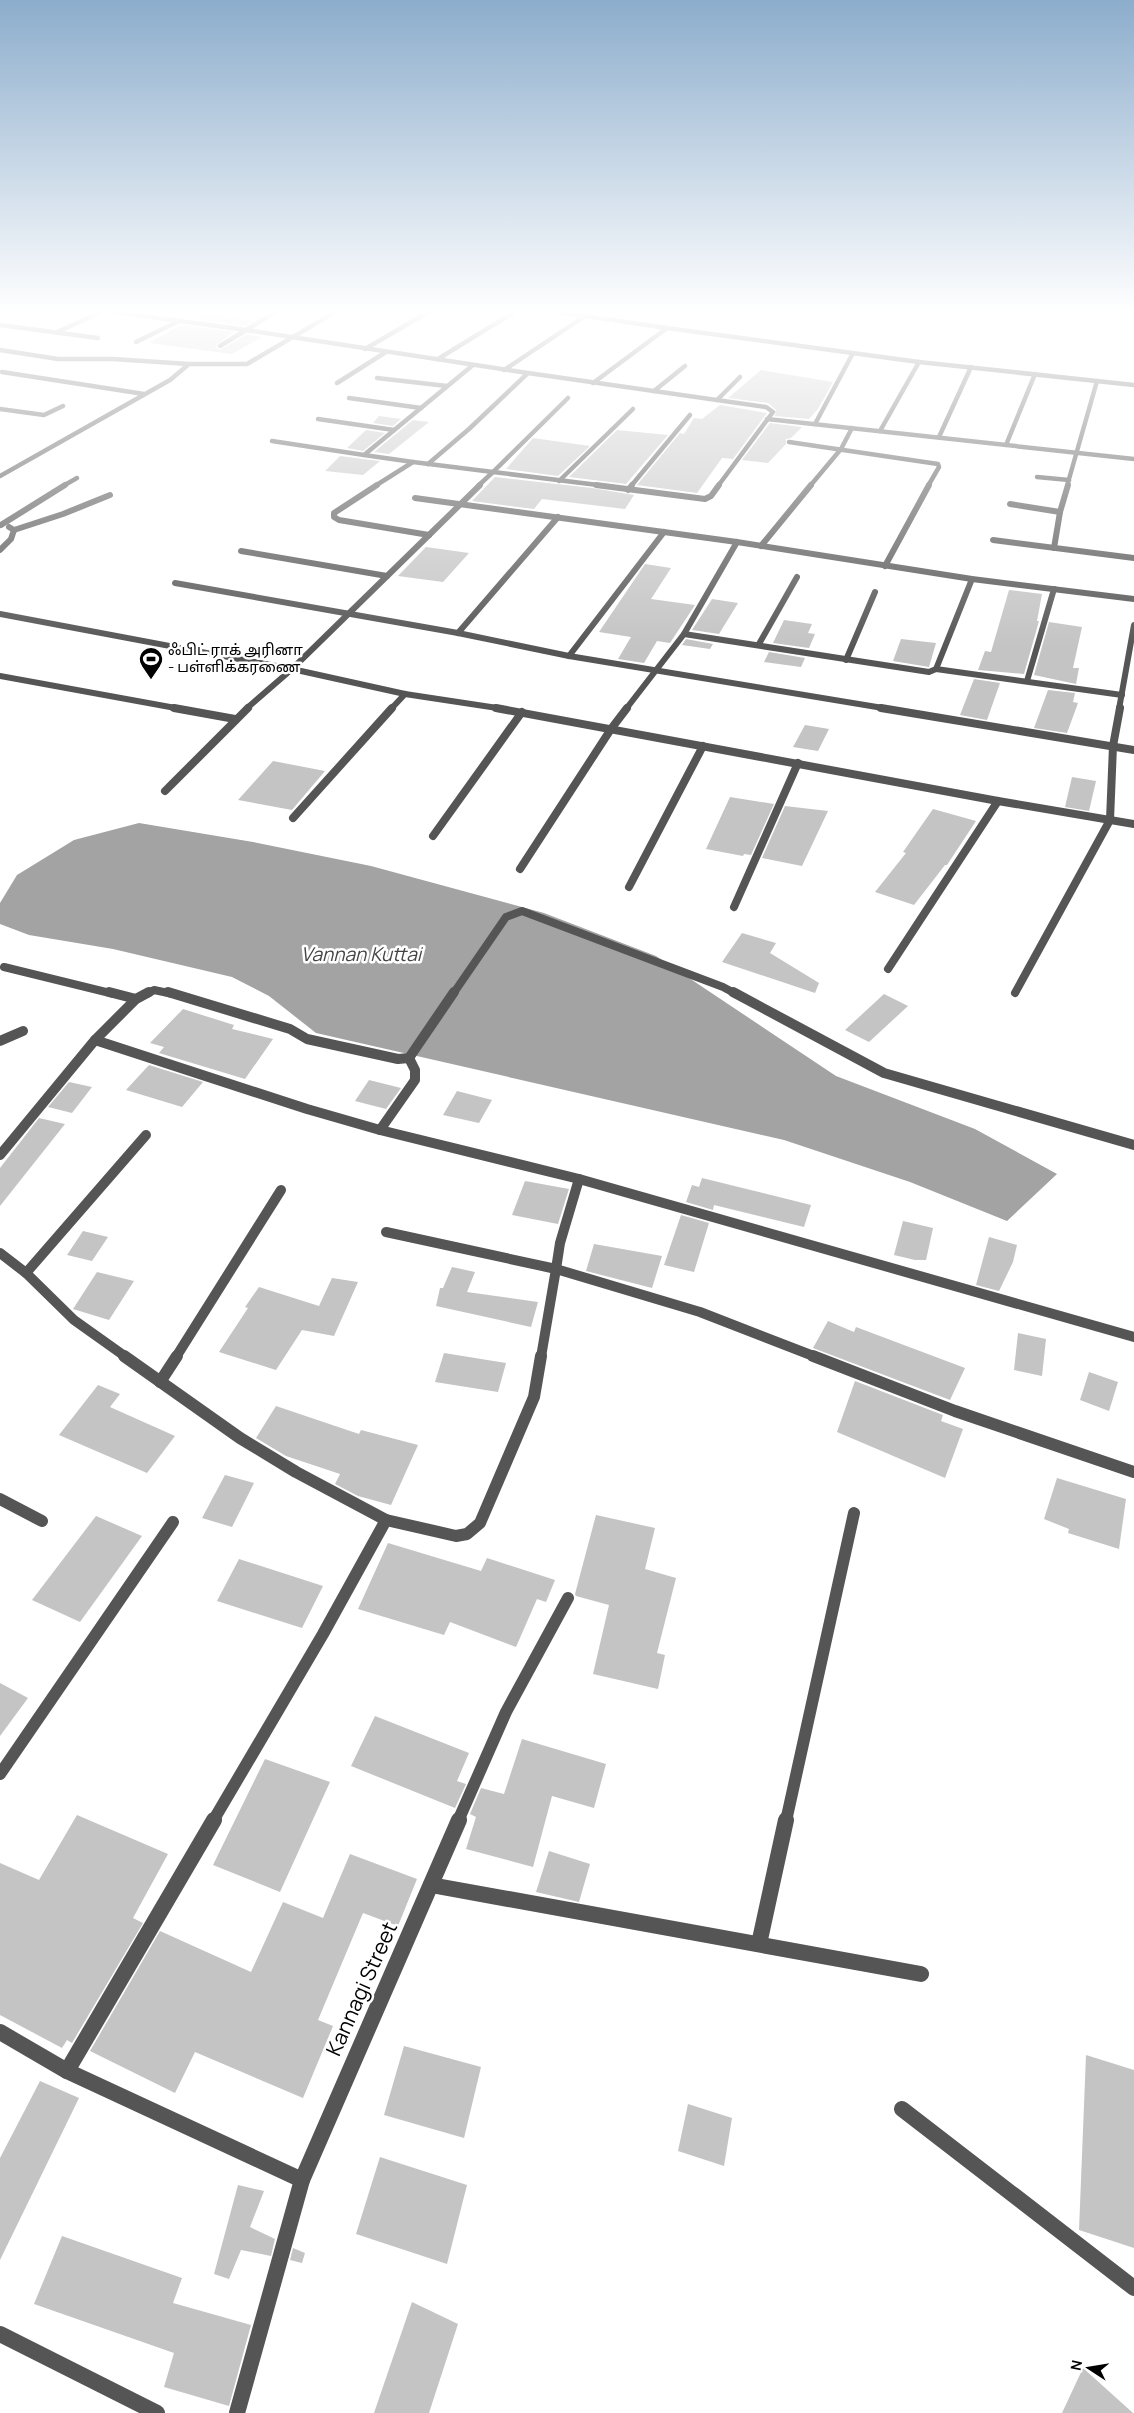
<svg xmlns="http://www.w3.org/2000/svg" width="1134" height="2413" font-family="Manrope,'Noto Sans Tamil',sans-serif">
<rect width="100%" height="100%" fill="#fff"/>
<path fill="#a3a3a3" d="M 139,823 L 253,842 L 371,866 L 544,913 L 656,956 L 836,1076 L 975,1129 L 1057,1174 L 1007,1221 L 910,1182 L 784,1140 L 316,1033 L 269,996 L 232,977 L 113,949 L 29,935 L 0,924 L 0,903 L 17,875 L 74,840 Z"/>
<g fill="#c4c4c4">
<path d="M 206,315 L 253,321 L 245,326 L 192,318 Z"/>
<path d="M 180,325 L 234,332 L 217,344 L 216,348 L 220,350 L 247,334 L 262,337 L 232,354 L 149,343 Z"/>
<path d="M 761,370 L 833,382 L 818,409 L 809,419 L 775,416 L 776,410 L 768,403 L 728,398 Z"/>
<path d="M 720,405 L 767,413 L 733,459 L 722,458 L 697,493 L 637,485 L 680,433 L 684,434 L 694,418 L 702,419 Z"/>
<path d="M 379,416 L 401,419 L 393,426 L 373,423 Z"/>
<path d="M 413,420 L 429,422 L 389,454 L 374,452 Z"/>
<path d="M 770,423 L 802,427 L 791,438 L 786,439 L 786,444 L 768,463 L 742,460 Z"/>
<path d="M 366,430 L 385,433 L 363,451 L 347,448 Z"/>
<path d="M 617,430 L 668,435 L 626,484 L 569,477 Z"/>
<path d="M 533,438 L 590,446 L 558,476 L 506,469 Z"/>
<path d="M 340,456 L 363,459 L 380,461 L 363,475 L 325,471 Z"/>
<path d="M 495,477 L 592,488 L 634,495 L 625,509 L 542,499 L 534,509 L 472,501 Z"/>
<path d="M 426,547 L 469,553 L 443,582 L 398,576 Z"/>
<path d="M 645,564 L 671,568 L 651,599 L 695,605 L 670,643 L 657,641 L 644,663 L 618,659 L 631,637 L 599,632 Z"/>
<path d="M 1009,590 L 1042,594 L 1037,621 L 1039,621 L 1024,674 L 978,670 L 985,651 L 991,652 Z"/>
<path d="M 712,599 L 738,603 L 719,634 L 692,630 Z"/>
<path d="M 784,620 L 812,624 L 808,633 L 815,634 L 809,648 L 773,643 Z"/>
<path d="M 1049,622 L 1082,627 L 1073,668 L 1079,668 L 1076,684 L 1034,675 Z"/>
<path d="M 686,639 L 713,644 L 710,649 L 682,645 Z"/>
<path d="M 901,639 L 936,643 L 929,667 L 893,661 Z"/>
<path d="M 769,652 L 805,658 L 801,667 L 764,662 Z"/>
<path d="M 974,679 L 1000,683 L 987,720 L 960,715 Z"/>
<path d="M 1048,690 L 1075,693 L 1073,702 L 1078,703 L 1067,733 L 1034,728 Z"/>
<path d="M 805,725 L 829,729 L 818,751 L 793,747 Z"/>
<path d="M 273,761 L 325,771 L 292,810 L 238,800 Z"/>
<path d="M 1072,777 L 1096,781 L 1089,811 L 1065,807 Z"/>
<path d="M 730,797 L 774,804 L 751,855 L 744,854 L 743,856 L 706,849 Z"/>
<path d="M 785,806 L 828,811 L 802,866 L 762,858 Z"/>
<path d="M 933,809 L 976,821 L 947,865 L 945,865 L 914,905 L 875,892 L 906,853 L 903,852 Z"/>
<path d="M 742,933 L 776,943 L 770,953 L 819,983 L 815,993 L 722,962 Z"/>
<path d="M 884,994 L 908,1006 L 869,1042 L 845,1030 Z"/>
<path d="M 183,1009 L 234,1025 L 232,1029 L 273,1039 L 245,1079 L 159,1053 L 164,1047 L 150,1043 Z"/>
<path d="M 149,1065 L 203,1082 L 182,1107 L 126,1090 Z"/>
<path d="M 369,1080 L 401,1088 L 386,1109 L 355,1101 Z"/>
<path d="M 69,1082 L 92,1087 L 72,1113 L 48,1107 Z"/>
<path d="M 457,1091 L 492,1100 L 479,1123 L 443,1115 Z"/>
<path d="M 39,1118 L 65,1124 L 0,1206 L 0,1168 Z"/>
<path d="M 702,1178 L 811,1205 L 804,1227 L 714,1205 L 713,1210 L 686,1202 L 692,1185 L 699,1187 Z"/>
<path d="M 525,1181 L 569,1189 L 558,1224 L 512,1215 Z"/>
<path d="M 681,1215 L 709,1223 L 694,1272 L 664,1265 Z"/>
<path d="M 903,1221 L 933,1228 L 926,1260 L 915,1260 L 894,1255 Z"/>
<path d="M 83,1231 L 108,1237 L 92,1261 L 67,1255 Z"/>
<path d="M 989,1237 L 1017,1245 L 1013,1262 L 999,1291 L 976,1285 Z"/>
<path d="M 594,1244 L 662,1256 L 652,1288 L 586,1271 Z"/>
<path d="M 452,1267 L 475,1272 L 467,1292 L 538,1302 L 531,1327 L 436,1306 L 440,1288 L 443,1288 Z"/>
<path d="M 97,1272 L 134,1281 L 109,1320 L 73,1309 Z"/>
<path d="M 332,1278 L 358,1282 L 334,1336 L 302,1330 L 276,1370 L 219,1352 L 248,1308 L 245,1307 L 259,1287 L 319,1306 Z"/>
<path d="M 828,1321 L 854,1332 L 856,1327 L 965,1368 L 950,1400 L 813,1348 Z"/>
<path d="M 1018,1333 L 1046,1339 L 1042,1376 L 1014,1370 Z"/>
<path d="M 444,1353 L 506,1363 L 498,1392 L 435,1382 Z"/>
<path d="M 1089,1372 L 1118,1382 L 1109,1411 L 1080,1400 Z"/>
<path d="M 855,1381 L 943,1415 L 941,1421 L 963,1429 L 945,1478 L 837,1432 Z"/>
<path d="M 98,1385 L 120,1394 L 110,1407 L 175,1436 L 147,1473 L 59,1435 Z"/>
<path d="M 276,1406 L 359,1434 L 361,1430 L 418,1445 L 391,1505 L 358,1496 L 335,1484 L 340,1474 L 286,1456 L 256,1438 Z"/>
<path d="M 225,1475 L 254,1483 L 232,1527 L 202,1518 Z"/>
<path d="M 1057,1478 L 1126,1499 L 1119,1549 L 1068,1533 L 1069,1529 L 1044,1519 Z"/>
<path d="M 596,1515 L 655,1528 L 645,1569 L 676,1578 L 657,1653 L 665,1655 L 658,1689 L 593,1674 L 609,1605 L 576,1596 L 575,1594 Z"/>
<path d="M 96,1516 L 142,1536 L 80,1622 L 32,1600 Z"/>
<path d="M 388,1543 L 481,1571 L 487,1558 L 555,1580 L 546,1602 L 537,1599 L 516,1647 L 450,1622 L 444,1635 L 358,1609 Z"/>
<path d="M 239,1559 L 323,1586 L 302,1628 L 217,1601 Z"/>
<path d="M 0,1683 L 28,1698 L 0,1736 Z"/>
<path d="M 375,1716 L 469,1753 L 457,1781 L 466,1784 L 455,1808 L 351,1766 Z"/>
<path d="M 522,1739 L 606,1764 L 594,1808 L 552,1796 L 533,1867 L 466,1849 L 476,1817 L 470,1814 L 481,1788 L 504,1794 Z"/>
<path d="M 265,1759 L 330,1782 L 280,1892 L 213,1865 Z"/>
<path d="M 77,1815 L 168,1854 L 133,1918 L 143,1923 L 72,2043 L 67,2040 L 62,2048 L 0,2015 L 0,1863 L 39,1880 Z"/>
<path d="M 549,1851 L 590,1864 L 579,1902 L 536,1892 Z"/>
<path d="M 350,1854 L 417,1879 L 398,1926 L 363,1913 L 318,2020 L 333,2026 L 303,2098 L 195,2052 L 175,2093 L 90,2051 L 160,1931 L 251,1972 L 283,1902 L 323,1918 Z"/>
<path d="M 404,2046 L 481,2067 L 464,2138 L 384,2115 Z"/>
<path d="M 1086,2055 L 1134,2070 L 1134,2248 L 1079,2230 Z"/>
<path d="M 40,2081 L 79,2098 L 0,2260 L 0,2158 Z"/>
<path d="M 688,2104 L 732,2118 L 724,2166 L 678,2151 Z"/>
<path d="M 380,2157 L 467,2185 L 447,2264 L 356,2234 Z"/>
<path d="M 238,2185 L 264,2191 L 250,2227 L 275,2239 L 271,2256 L 241,2250 L 229,2279 L 214,2274 Z"/>
<path d="M 62,2236 L 182,2278 L 173,2303 L 251,2325 L 229,2406 L 164,2387 L 174,2353 L 34,2304 Z"/>
<path d="M 293,2248 L 305,2253 L 302,2263 L 290,2260 Z"/>
<path d="M 412,2302 L 458,2324 L 429,2413 L 374,2413 Z"/>
<path d="M 1083,2368 L 1133,2413 L 1062,2413 Z"/>
</g>
<g fill="none" stroke-linecap="round" stroke-linejoin="round">
<g stroke="#555" stroke-width="4.5">
<path d="M 108,311 L 246,330 L 220,346"/>
<path d="M 552,311 L 667,328 L 593,383"/>
<path d="M 0,325 L 98,338"/>
<path d="M 667,328 L 919,362 L 1134,385"/>
<path d="M 246,330 L 528,373"/>
<path d="M 246,330 L 277,311"/>
<path d="M 57,332 L 103,311"/>
<path d="M 136,342 L 179,321"/>
<path d="M 365,349 L 430,311"/>
<path d="M 0,350 L 58,359 L 113,359 L 189,364 L 170,380 L 0,476"/>
<path d="M 438,359 L 516,311"/>
<path d="M 189,364 L 247,364 L 337,311"/>
<path d="M 504,370 L 585,316"/>
<path d="M 2,372 L 144,394"/>
<path d="M 377,378 L 447,386"/>
<path d="M 337,383 L 386,352"/>
<path d="M 654,391 L 685,366"/>
<path d="M 349,398 L 421,408"/>
<path d="M 717,400 L 740,377"/>
<path d="M 0,409 L 44,415 L 63,406"/>
<path d="M 318,419 L 394,430"/>
<path d="M 767,419 L 1134,459"/>
<path d="M 815,424 L 853,353"/>
<path d="M 880,431 L 919,362"/>
<path d="M 939,437 L 971,367"/>
<path d="M 272,441 L 364,455"/>
<path d="M 789,442 L 938,464 L 939,467 L 928,486"/>
<path d="M 1006,445 L 1035,374"/>
<path d="M 413,462 L 364,455 L 473,365"/>
<path d="M 428,464 L 469,429 L 528,373 L 766,407 L 773,412 L 718,486"/>
<path d="M 493,472 L 606,486"/>
<path d="M 493,472 L 568,398"/>
<path d="M 1037,477 L 1069,480"/>
<path d="M 559,481 L 633,409"/>
<path d="M 63,486 L 77,478"/>
<path d="M 375,486 L 413,462 L 493,472 L 478,486"/>
<path d="M 631,486 L 690,415"/>
<path d="M 810,486 L 841,449 L 852,428"/>
<path d="M 1067,486 L 1097,381"/>
</g>
<g stroke="#555" stroke-width="6">
<path d="M 377,485 L 334,513 L 334,517 L 339,520 L 429,535"/>
<path d="M 596,485 L 705,499 L 711,496 L 719,485"/>
<path d="M 628,490 L 632,485"/>
<path d="M 415,498 L 737,542 L 972,579 L 1134,599"/>
<path d="M 1010,504 L 1060,512"/>
<path d="M 1,525 L 65,485"/>
<path d="M 14,530 L 63,514 L 110,495"/>
<path d="M 429,535 L 480,485"/>
<path d="M 993,540 L 1134,558"/>
<path d="M 761,546 L 811,485"/>
<path d="M 1054,548 L 1060,512 L 1068,485"/>
<path d="M 0,550 L 11,539 L 14,530 L 9,527"/>
<path d="M 241,551 L 387,576"/>
<path d="M 885,566 L 929,485"/>
<path d="M 175,583 L 458,633 L 569,656 L 889,709"/>
<path d="M 0,614 L 292,669 L 405,694 L 504,709"/>
<path d="M 458,633 L 558,517"/>
<path d="M 684,634 L 929,672 L 936,669 L 972,579"/>
<path d="M 759,644 L 797,577"/>
<path d="M 569,656 L 664,532"/>
<path d="M 846,660 L 875,592"/>
<path d="M 936,669 L 1122,695"/>
<path d="M 0,676 L 181,709"/>
<path d="M 1027,681 L 1054,589"/>
<path d="M 246,709 L 292,669 L 429,535"/>
<path d="M 391,709 L 405,694"/>
<path d="M 626,709 L 684,634 L 737,542"/>
<path d="M 1119,709 L 1134,625"/>
</g>
<g stroke="#555" stroke-width="8">
<path d="M 174,708 L 235,719"/>
<path d="M 496,708 L 998,801 L 1134,824"/>
<path d="M 881,708 L 1134,750"/>
<path d="M 165,791 L 248,708"/>
<path d="M 293,818 L 392,708"/>
<path d="M 433,836 L 522,712"/>
<path d="M 520,869 L 611,729 L 627,708"/>
<path d="M 629,887 L 703,746"/>
<path d="M 734,907 L 798,763"/>
<path d="M 4,967 L 114,994"/>
<path d="M 888,969 L 998,801"/>
<path d="M 1015,993 L 1110,820 L 1113,746 L 1120,708"/>
<path d="M 147,994 L 154,990 L 173,994"/>
<path d="M 453,994 L 506,917 L 522,911 L 723,987 L 736,994"/>
</g>
<g stroke="#555" stroke-width="10">
<path d="M 109,992 L 136,999"/>
<path d="M 168,992 L 290,1029 L 307,1039 L 398,1059 L 409,1058 L 454,992"/>
<path d="M 733,992 L 884,1073 L 1134,1145"/>
<path d="M 95,1040 L 307,1109 L 380,1130 L 579,1179"/>
<path d="M 0,1041 L 23,1031"/>
<path d="M 380,1130 L 415,1080 L 415,1070 L 409,1058"/>
<path d="M 0,1155 L 95,1040 L 136,999 L 149,992"/>
<path d="M 386,1232 L 556,1269 L 560,1243 L 579,1179 L 1134,1337"/>
<path d="M 0,1253 L 26,1273 L 74,1320 L 126,1357"/>
<path d="M 26,1273 L 146,1135"/>
<path d="M 176,1357 L 281,1190"/>
<path d="M 541,1357 L 556,1269 L 700,1312 L 816,1357"/>
</g>
<g stroke="#555" stroke-width="12">
<path d="M 124,1356 L 240,1438 L 296,1472 L 386,1520 L 456,1536 L 467,1534 L 480,1523 L 534,1397 L 541,1356"/>
<path d="M 813,1356 L 955,1411 L 1134,1472"/>
<path d="M 160,1382 L 177,1356"/>
<path d="M 0,1499 L 42,1521"/>
<path d="M 0,1774 L 173,1522"/>
<path d="M 213,1821 L 323,1634 L 386,1520"/>
<path d="M 458,1821 L 506,1712 L 568,1598"/>
<path d="M 786,1821 L 854,1513"/>
</g>
<g stroke="#555" stroke-width="16">
<path d="M 431,1885 L 921,1974"/>
<path d="M 759,1944 L 786,1820"/>
<path d="M 0,2032 L 67,2071 L 302,2180"/>
<path d="M 67,2071 L 214,1820"/>
<path d="M 902,2109 L 1134,2288"/>
<path d="M 0,2334 L 157,2413"/>
<path d="M 237,2413 L 302,2180 L 459,1820"/>
</g>
</g>
<linearGradient id="sky" x2="0" y2="1"><stop stop-color="#8cadcc"/><stop offset="0.48" stop-color="#fff"/><stop offset="1" stop-color="#fff" stop-opacity="0"/></linearGradient>
<rect width="1134" height="649" fill="url(#sky)"/>
<defs>
<g id="stadium-pin" transform="scale(1.25)"><path d="M0 17L-7.5 6A9.5 9.5 0 1 1 7.5 6Z" fill="#000" stroke="#fff"/><path d="M0-5a6.5 5 0 1 0 0 10a6.5 5 0 1 0 0-10ZM-3.5-1.8h7v3.6h-7Z" fill="#fff"/></g>
</defs>
<g fill-rule="evenodd">
<use href="#stadium-pin" x="151" y="659"/>
</g>
<g text-anchor="middle" stroke-width="5" stroke-linejoin="round" paint-order="stroke">
<g font-size="15" fill="#000" stroke="#fff" text-anchor="start">
<text x="168" y="655">ஃபிட் ராக் அரினா<tspan x="168" dy="17">- பள்ளிக்கரணை</tspan></text>
</g>
<g font-size="19" font-style="italic" fill="#444" stroke="#fff">
<text x="361" y="961">Vannan Kuttai</text>
</g>
<g font-size="21" fill="#000" stroke="#fff">
<text transform="translate(362 1989) rotate(-66)" y="7">Kannagi Street</text>
</g>
</g>
<g transform="translate(1089 2368) rotate(282)" stroke="#ffffff" stroke-width="4" paint-order="stroke">
<path d="M0-4L9 19L0 12L-9 19Z" fill="#000000"/>
<text y="-8" font-size="14" font-weight="bold" text-anchor="middle" fill="#000000">N</text>
</g>
</svg>
